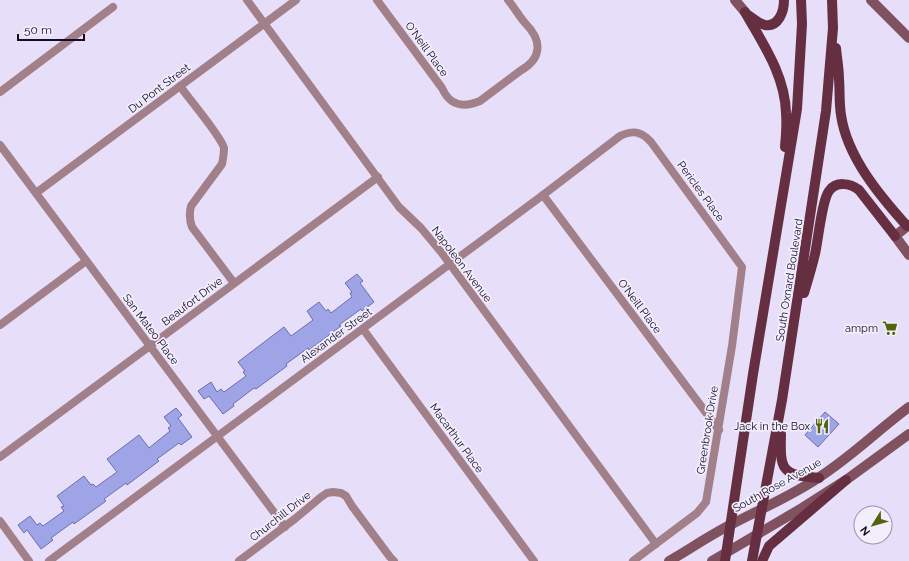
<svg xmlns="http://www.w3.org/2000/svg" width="909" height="561" font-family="Raleway,sans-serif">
<rect width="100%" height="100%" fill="#e7defa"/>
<g fill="#9fa4e7" stroke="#6b6ead">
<path d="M 357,274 L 363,281 L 360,283 L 374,302 L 362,311 L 361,309 L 339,325 L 341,326 L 309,350 L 308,348 L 286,364 L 287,366 L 256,389 L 254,388 L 233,404 L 234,406 L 223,414 L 209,396 L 204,399 L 198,391 L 211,382 L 217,392 L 221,389 L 224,392 L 246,376 L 243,372 L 245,371 L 238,362 L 284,327 L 291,336 L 313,320 L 307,311 L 319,302 L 326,311 L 328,309 L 331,313 L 352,297 L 350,293 L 352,292 L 345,283 Z"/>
<path d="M 176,408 L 182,415 L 178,418 L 192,437 L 181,445 L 179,443 L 157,459 L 159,461 L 127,485 L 126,483 L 104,499 L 106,501 L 74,524 L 73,522 L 51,538 L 53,540 L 41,549 L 27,530 L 24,533 L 18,525 L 30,516 L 37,525 L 40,523 L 43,526 L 64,511 L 61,507 L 64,506 L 57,496 L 84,476 L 91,485 L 93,484 L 96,487 L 117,472 L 107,459 L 139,435 L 149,448 L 170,431 L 168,428 L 171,426 L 164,417 Z"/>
<path d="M 825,412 L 839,424 L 818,447 L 805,435 Z"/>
</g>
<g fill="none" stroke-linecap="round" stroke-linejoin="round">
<g stroke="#a28089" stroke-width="8">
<path d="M 247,0 L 399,207 L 421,228 L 441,252 L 656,544"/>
<path d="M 377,0 L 442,88 C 450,106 463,108 480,101 L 520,71 C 543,58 542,40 525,23 C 519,16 514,7 508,0"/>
<path d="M 180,86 C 189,99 221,136 224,148 C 224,154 223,159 222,164 L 191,206 C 189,214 189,219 192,227 L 234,283"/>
<path d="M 0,92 L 113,7"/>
<path d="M 0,145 L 285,527"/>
<path d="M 36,193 L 296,0"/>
<path d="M 543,195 L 719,430"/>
<path d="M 0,325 L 86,261"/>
<path d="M 363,329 L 534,561"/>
<path d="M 0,457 L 378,177"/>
<path d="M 0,521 L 29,561"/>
<path d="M 49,561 L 543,195 L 620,136 C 633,130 641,131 651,142 L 742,267 L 732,346 L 706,502 L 697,513 L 633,561"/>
<path d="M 239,561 L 296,518 L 321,497 L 327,493 L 333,492 L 341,493 L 346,496 L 352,506 L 390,557 L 394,561"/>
</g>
<g stroke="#80515f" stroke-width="10">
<path d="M 735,0 L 745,12"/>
<path d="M 871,0 L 909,38"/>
<path d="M 909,225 L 895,236 L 909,255"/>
<path d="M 669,561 C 690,549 710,535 732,524 C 761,509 791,496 818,478 C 851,457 878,430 909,407"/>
<path d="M 712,561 L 802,508 L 846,480 L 909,434"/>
</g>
<g stroke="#662f41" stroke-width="10">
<path d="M 745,12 C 763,44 785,75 786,113 C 787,124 786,136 785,147"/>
<path d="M 748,15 C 753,18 759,24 765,25 C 779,27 784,11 784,0"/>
<path d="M 836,48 C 837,59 839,69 839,79 C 840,91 839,103 841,115 C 847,157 880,196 907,226"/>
<path d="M 804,293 C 808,280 812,267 815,254 C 818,241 822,200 829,191 C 836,181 850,183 859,190 L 895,236"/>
<path d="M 781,434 C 780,470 781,475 819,478"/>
<path d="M 725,561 L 753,374 L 797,109 L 802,24 L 801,0"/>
<path d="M 752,561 L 782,400 L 826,111 L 833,28 L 832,0"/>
<path d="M 762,561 L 769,546 L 846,480"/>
</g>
</g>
<defs>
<g id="supermarket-bare" transform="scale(1.2)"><path d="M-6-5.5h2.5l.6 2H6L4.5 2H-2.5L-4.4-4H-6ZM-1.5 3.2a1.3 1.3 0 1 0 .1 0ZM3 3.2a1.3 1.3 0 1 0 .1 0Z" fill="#54640c" stroke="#f2eefc" stroke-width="2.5" paint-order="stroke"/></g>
<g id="restaurant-bare" transform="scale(1.2)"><path d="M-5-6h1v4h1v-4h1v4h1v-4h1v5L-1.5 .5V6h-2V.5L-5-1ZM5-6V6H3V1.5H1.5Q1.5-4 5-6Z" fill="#54640c" stroke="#f2eefc" stroke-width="2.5" paint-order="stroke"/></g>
</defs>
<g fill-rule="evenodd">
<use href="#supermarket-bare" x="890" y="328"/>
<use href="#restaurant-bare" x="822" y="426"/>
</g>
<g text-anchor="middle" stroke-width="3.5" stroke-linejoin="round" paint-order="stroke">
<g font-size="11" fill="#150c24" stroke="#f2eefc">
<text transform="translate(427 49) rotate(54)" y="4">O'Neill Place</text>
<text transform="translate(159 88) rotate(-37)" y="4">Du Pont Street</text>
<text transform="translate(701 191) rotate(54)" y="4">Pericles Place</text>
<text transform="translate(462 264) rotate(53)" y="4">Napoleon Avenue</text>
<text transform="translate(789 280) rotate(-81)" y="4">South Oxnard Boulevard</text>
<text transform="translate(192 301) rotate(-37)" y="4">Beaufort Drive</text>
<text transform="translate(640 306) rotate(53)" y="4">O'Neill Place</text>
<text transform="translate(151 329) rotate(53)" y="4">San Mateo Place</text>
<text transform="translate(336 335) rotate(-36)" y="4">Alexander Street</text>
<text transform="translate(707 430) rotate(-81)" y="4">Greenbrook Drive</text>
<text transform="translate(457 438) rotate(54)" y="4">Macarthur Place</text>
<text transform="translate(777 485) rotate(-29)" y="4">South Rose Avenue</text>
<text transform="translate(280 516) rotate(-38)" y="4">Churchill Drive</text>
</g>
<g font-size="11" fill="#150c24" stroke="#f2eefc" text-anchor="end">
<text x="878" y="332">ampm</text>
<text x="810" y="430">Jack in the Box</text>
</g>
</g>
<g transform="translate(873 525) rotate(233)"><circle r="19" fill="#f2eefc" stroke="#9a94a6"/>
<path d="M0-3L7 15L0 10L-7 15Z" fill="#54640c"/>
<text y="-6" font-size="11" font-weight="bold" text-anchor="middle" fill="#150c24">N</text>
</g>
<path d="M18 34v6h66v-6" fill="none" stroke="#150c24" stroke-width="2"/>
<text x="24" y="34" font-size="12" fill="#150c24" stroke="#f2eefc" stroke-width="3" paint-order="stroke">50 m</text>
</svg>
